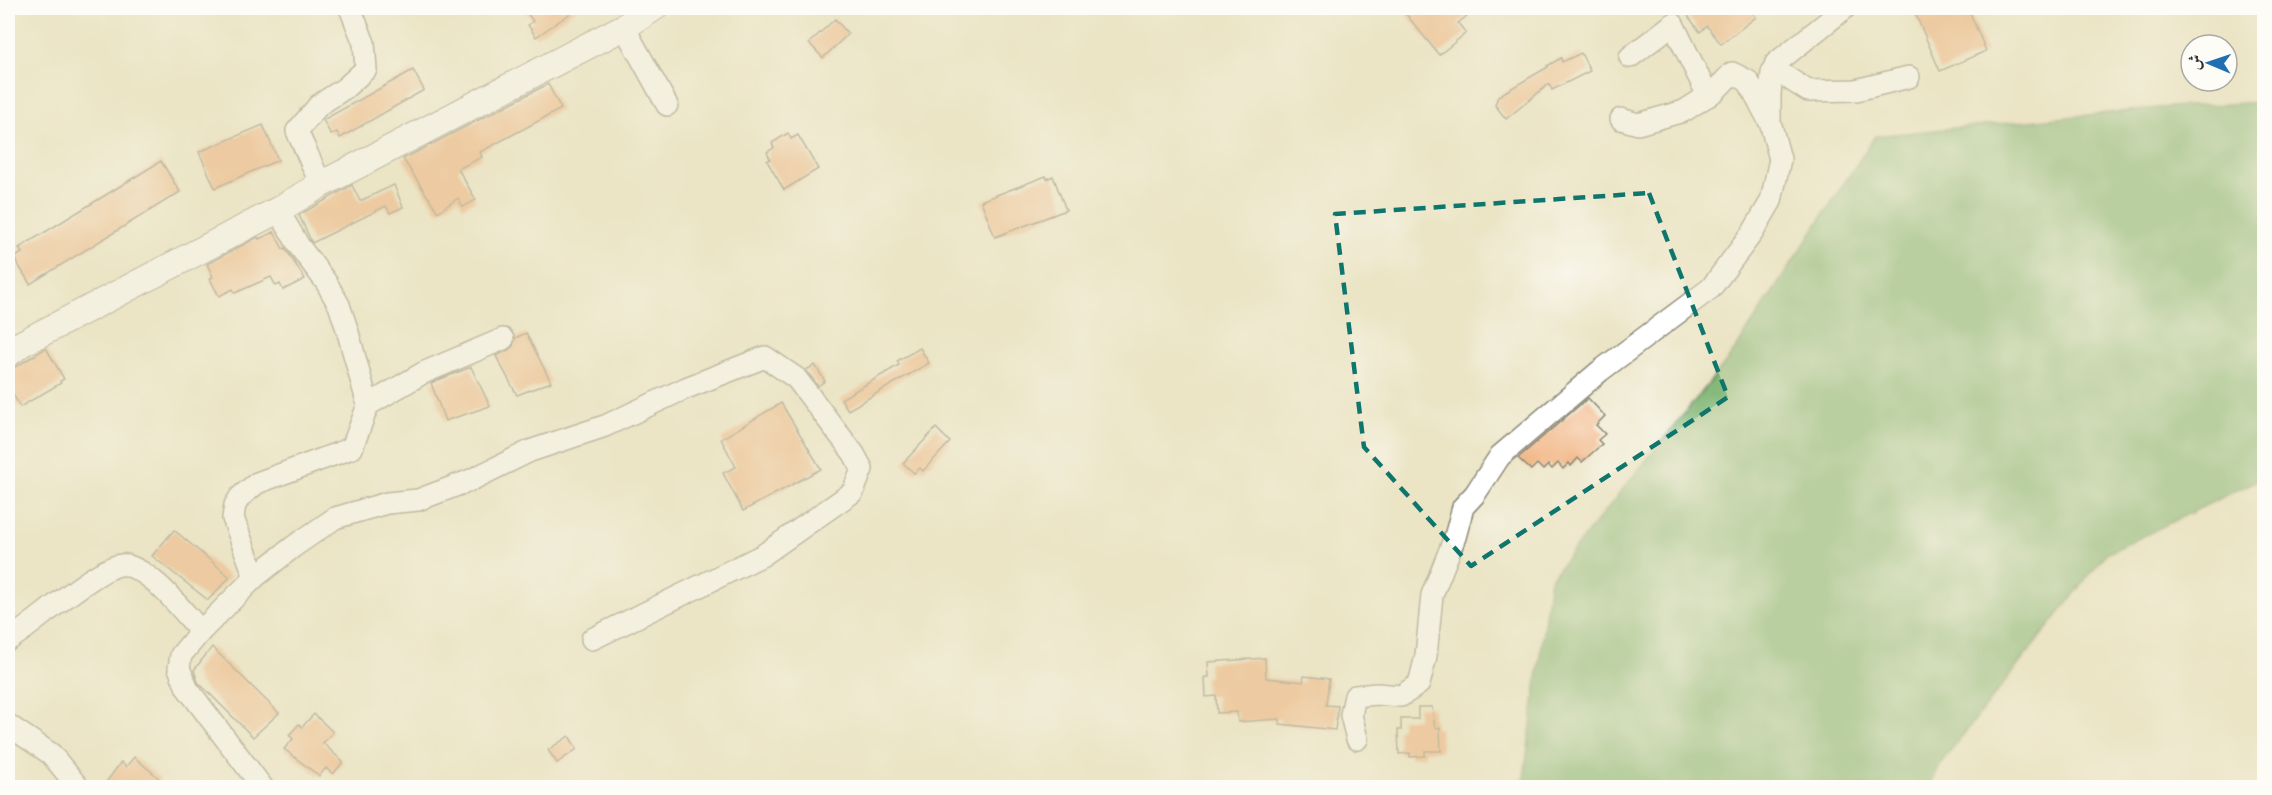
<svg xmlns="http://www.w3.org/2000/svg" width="2272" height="795" font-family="'Old Standard TT',Amiri,serif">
<rect width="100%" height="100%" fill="#fdfcf7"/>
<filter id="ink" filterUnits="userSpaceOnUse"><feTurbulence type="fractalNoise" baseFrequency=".0167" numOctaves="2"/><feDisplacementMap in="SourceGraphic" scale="12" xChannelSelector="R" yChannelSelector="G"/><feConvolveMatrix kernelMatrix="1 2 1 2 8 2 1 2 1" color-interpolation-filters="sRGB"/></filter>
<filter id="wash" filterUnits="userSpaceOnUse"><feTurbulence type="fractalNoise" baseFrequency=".008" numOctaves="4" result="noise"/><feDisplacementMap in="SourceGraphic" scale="24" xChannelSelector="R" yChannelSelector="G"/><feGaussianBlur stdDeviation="1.35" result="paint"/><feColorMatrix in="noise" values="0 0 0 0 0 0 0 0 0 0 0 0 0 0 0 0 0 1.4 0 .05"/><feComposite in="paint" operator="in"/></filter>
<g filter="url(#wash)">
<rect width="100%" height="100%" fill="#ebe4c5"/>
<path fill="#7db572" stroke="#54704e" stroke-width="1.5" d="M 2264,102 L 2264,477 L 2106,554 L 1943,760 L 1929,787 L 1523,787 L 1550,579 L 1731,356 L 1875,136 L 2169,107 Z"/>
<g id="blocks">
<g fill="#f0ac75">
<path d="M 523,8 L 578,8 L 536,37 L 528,25 L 533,21 Z"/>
<path d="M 1401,8 L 1477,8 L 1458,23 L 1466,33 L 1439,55 Z"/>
<path d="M 1682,8 L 1749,8 L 1756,17 L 1721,44 L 1707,26 L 1700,32 Z"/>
<path d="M 1928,8 L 1968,8 L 1986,51 L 1940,71 L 1915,13 Z"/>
<path d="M 835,19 L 848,34 L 823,58 L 809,43 Z"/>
<path d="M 1581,53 L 1590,71 L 1552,90 L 1549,84 L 1506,119 L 1495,105 L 1498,96 L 1548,67 L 1547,66 L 1561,58 L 1562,62 Z"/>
<path d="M 413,70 L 424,90 L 340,138 L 337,132 L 331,135 L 323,120 Z"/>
<path d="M 548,84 L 561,109 L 480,152 L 482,157 L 458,169 L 476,200 L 463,207 L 458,198 L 438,212 L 403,159 Z"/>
<path d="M 263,125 L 278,160 L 215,188 L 199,152 Z"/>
<path d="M 788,133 L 791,139 L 798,135 L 818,169 L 784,190 L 767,161 L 770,159 L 767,152 L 774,148 L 772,143 Z"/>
<path d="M 161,161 L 180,192 L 30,284 L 14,258 L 22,253 L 19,248 Z"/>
<path d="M 1046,176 L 1047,179 L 1053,176 L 1066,210 L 995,237 L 981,201 Z"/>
<path d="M 352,185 L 360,201 L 394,185 L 403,207 L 390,213 L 386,206 L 312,243 L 299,215 Z"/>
<path d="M 274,232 L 283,249 L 285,248 L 305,279 L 283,290 L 280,284 L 276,286 L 271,277 L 235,293 L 233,289 L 219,296 L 210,279 L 213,277 L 207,264 L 258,237 L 259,239 Z"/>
<path d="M 526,333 L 551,382 L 517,395 L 496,356 L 508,350 L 513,346 L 515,338 Z"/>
<path d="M 46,348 L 64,379 L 60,381 L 61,383 L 20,407 L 13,394 L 8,397 L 8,369 L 17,366 Z"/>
<path d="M 920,348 L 929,363 L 848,410 L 841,399 L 899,365 L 897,361 Z"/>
<path d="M 815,365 L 825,381 L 818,386 L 806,370 Z"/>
<path d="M 471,367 L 490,406 L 445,421 L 431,383 Z"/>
<path d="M 1588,398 L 1605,416 L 1596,425 L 1605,434 L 1598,440 L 1602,444 L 1582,462 L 1578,458 L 1571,466 L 1569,463 L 1563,469 L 1558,463 L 1552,469 L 1548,465 L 1543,470 L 1537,464 L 1531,470 L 1518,458 Z"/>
<path d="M 781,403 L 821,469 L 743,511 L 723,473 L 736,467 L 721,439 Z"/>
<path d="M 936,428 L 950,442 L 923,471 L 920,468 L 914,473 L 903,463 Z"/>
<path d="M 174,530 L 230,577 L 208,600 L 152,556 Z"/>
<path d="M 212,647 L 279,713 L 253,737 L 198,682 L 194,670 Z"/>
<path d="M 1265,658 L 1266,678 L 1303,682 L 1304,676 L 1329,679 L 1326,705 L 1338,706 L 1335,730 L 1280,724 L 1280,719 L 1238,722 L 1237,712 L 1217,713 L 1216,696 L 1206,697 L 1205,677 L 1209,677 L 1208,662 Z"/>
<path d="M 1418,707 L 1432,707 L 1435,728 L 1440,728 L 1441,751 L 1425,751 L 1425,756 L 1410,757 L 1410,753 L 1399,754 L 1398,730 L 1401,730 L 1401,719 L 1418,719 Z"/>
<path d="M 314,714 L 333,732 L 323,743 L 343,762 L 333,774 L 326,768 L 319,776 L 284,749 L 293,739 L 289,735 L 299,724 L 302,727 Z"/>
<path d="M 569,736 L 577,749 L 557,763 L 548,750 Z"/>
<path d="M 134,757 L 160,779 L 153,788 L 102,788 L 121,762 L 126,767 Z"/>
</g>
</g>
</g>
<g filter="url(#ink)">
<use href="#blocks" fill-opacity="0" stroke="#8b8878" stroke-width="1.5"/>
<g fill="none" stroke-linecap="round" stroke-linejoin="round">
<g stroke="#8b8878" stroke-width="24">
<g id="minor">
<path d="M 624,27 L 667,105"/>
<path d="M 1630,57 L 1673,24 L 1708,96"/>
<path d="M 1774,69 L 1808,91 L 1856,90 L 1909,77"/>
<path d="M 1621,119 L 1638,124 L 1684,111 L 1715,91 L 1732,73 L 1748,81 L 1768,119"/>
<path d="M 320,185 C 314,166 305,150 297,131 L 319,105 L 345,88 L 366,69 L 364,43 L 350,8"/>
<path d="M 368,405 L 423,373 L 503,339"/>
<path d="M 255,577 L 293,547 L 335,518 L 387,503 L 418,500 L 471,480 L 530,451 L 605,426 L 686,388 L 765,357 L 796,378 L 854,454 L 862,469 L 853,492 L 763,555 L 592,639"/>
<path d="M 8,640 C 31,628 103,560 126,565 C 155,573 181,610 201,631"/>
<path d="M 8,725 L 51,754 L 79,788"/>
<path d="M 1357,739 L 1351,715 L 1355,696 L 1377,694 L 1401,696 L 1419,684 L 1426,656 L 1432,595 L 1455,537 L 1463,507 L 1475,494 L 1500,456 L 1600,371 L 1711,288 L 1753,232 L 1771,201 L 1780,159 L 1770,122 L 1770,94 L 1772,73 L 1776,63 L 1845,8"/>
<path d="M 263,788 L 187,688 L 179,668 L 181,655 L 201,631 L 255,577 L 233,518 L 235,505 L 240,497 L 257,483 L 352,448 L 368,405 L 347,329 L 339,305 L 326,282 L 299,246 L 278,210"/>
</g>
</g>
<g stroke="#8b8878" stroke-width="28">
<path id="major" d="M 8,354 L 21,344 L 278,210 L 320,185 L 624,27 L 654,8"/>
</g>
<use href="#minor" stroke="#fff" stroke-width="21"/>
<use href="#major" stroke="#fff" stroke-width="26"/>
</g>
</g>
<path d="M0 0H2272V795H0ZM 1649,193 L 1728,397 L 1471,566 L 1364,447 L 1335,214 Z" fill="#ebe4c5" fill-opacity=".55" fill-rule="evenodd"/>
<path fill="none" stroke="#0f766e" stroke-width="4.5" stroke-dasharray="12 8" stroke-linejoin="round" d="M 1649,193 L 1728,397 L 1471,566 L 1364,447 L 1335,214 Z"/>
<rect width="2272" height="795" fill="none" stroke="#fdfcf7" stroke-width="30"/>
<g transform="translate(2209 63) rotate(272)"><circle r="28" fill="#fdfcf7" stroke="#a9a8a5" stroke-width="1.5"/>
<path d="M0-4.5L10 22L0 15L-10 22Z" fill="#1f6fb2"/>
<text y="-9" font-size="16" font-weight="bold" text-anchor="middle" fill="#2b2b2b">ش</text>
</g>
</svg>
